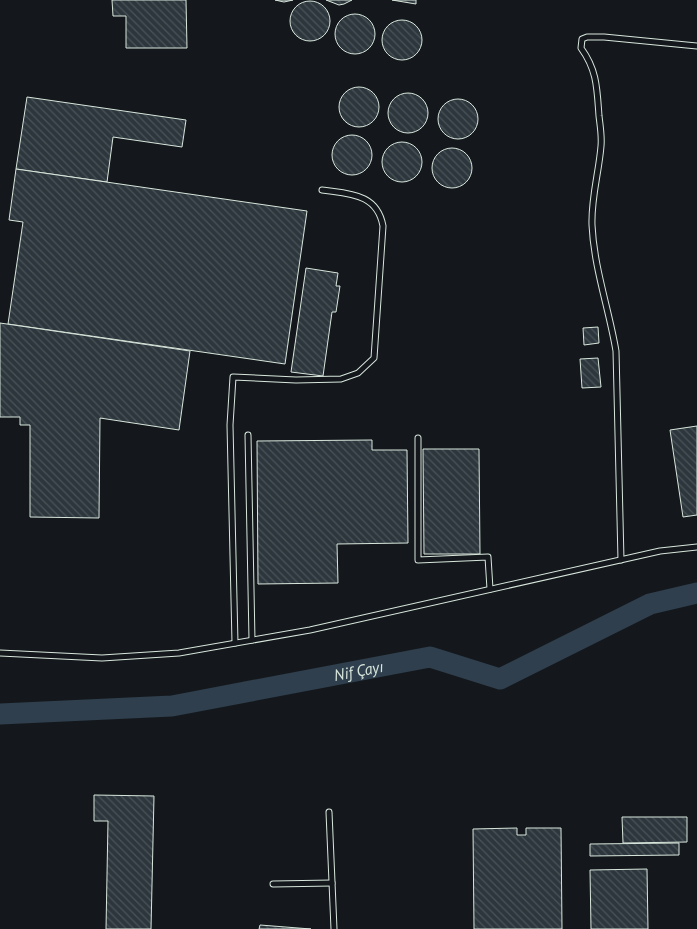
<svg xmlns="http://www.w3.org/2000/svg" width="697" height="929" font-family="'PT Sans',sans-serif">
<defs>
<pattern id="building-back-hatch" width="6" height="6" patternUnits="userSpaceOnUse" patternTransform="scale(1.25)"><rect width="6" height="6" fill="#2c363c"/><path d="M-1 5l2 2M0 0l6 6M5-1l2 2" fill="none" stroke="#4a5358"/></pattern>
</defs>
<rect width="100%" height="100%" fill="#14181c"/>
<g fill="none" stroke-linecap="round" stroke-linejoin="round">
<path stroke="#2f3f4d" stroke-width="21" id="s1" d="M 0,714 L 172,706 L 430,657 L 500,679 L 650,604 L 697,593"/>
</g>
<g fill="url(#building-back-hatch)" stroke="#d8e6dc">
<path d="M 112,0 L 186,0 L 187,48 L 126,48 L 126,16 L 113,16 Z"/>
<path d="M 275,0 L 293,0 L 284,2 Z"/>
<path d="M 326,0 L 352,0 L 344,4 L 339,5 Z"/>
<path d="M 392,0 L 416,0 L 416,4 Z"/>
<circle cx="310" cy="21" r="20"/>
<circle cx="355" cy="34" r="20"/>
<circle cx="402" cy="40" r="20"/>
<circle cx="359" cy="107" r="20"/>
<circle cx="408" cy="113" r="20"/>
<path d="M 27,97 L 186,120 L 182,147 L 113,137 L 107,182 L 16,169 Z"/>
<circle cx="458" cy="119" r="20"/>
<circle cx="352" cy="155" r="20"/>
<circle cx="402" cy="162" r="20"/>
<circle cx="452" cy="168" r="20"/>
<path d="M 16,169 L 307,211 L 285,364 L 8,324 L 23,222 L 9,220 Z"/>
<path d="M 306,268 L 338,273 L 336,286 L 340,286 L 336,312 L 332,312 L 323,376 L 291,372 Z"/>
<path d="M 0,323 L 190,351 L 179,430 L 100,418 L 99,518 L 30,517 L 30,425 L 20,425 L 20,417 L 0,417 Z"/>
<path d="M 598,327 L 599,343 L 584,345 L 583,328 Z"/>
<path d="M 598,358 L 601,387 L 582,388 L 580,359 Z"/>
<path d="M 697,426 L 697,515 L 683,517 L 670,430 Z"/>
<path d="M 372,440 L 372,450 L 407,450 L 408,543 L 337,544 L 338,583 L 258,584 L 257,441 Z"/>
<path d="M 423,449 L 479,449 L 480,554 L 424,554 Z"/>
<path d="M 94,795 L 154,796 L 151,929 L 106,929 L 108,821 L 94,821 Z"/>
<path d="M 622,817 L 687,817 L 687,842 L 623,843 Z"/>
<path d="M 517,828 L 517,835 L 526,835 L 526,828 L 561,828 L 562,929 L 474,929 L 473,829 Z"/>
<path d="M 679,843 L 679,855 L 590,856 L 590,844 Z"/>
<path d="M 647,869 L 648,929 L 591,929 L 590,870 Z"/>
<path d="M 260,925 L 311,929 L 259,929 Z"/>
</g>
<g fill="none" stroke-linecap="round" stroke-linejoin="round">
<g stroke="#d8e6dc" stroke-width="7">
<g id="service">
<path d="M 248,435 L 252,640"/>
<path d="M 418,438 L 418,560 L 488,557 L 490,589"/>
<path d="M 621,560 L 616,351 C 609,309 594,268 592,225 C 591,198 599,172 601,146 C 602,136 600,125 599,116 C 597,88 597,70 581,48 L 582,39 L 587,37 L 604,37 L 697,46"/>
<path d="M 235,643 L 230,425 L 233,377 L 296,380 L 341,379 L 358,373 L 374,358 L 383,226 C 377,193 349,194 322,190"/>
<path d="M 0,653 L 102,658 L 179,653 L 310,630 L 660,551 L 697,547"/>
<path d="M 329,812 L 334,929"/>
<path d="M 273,884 L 332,883"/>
</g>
</g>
<use href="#service" stroke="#14181c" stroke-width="5"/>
</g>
<g text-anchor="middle" stroke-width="4" stroke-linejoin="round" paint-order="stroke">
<g font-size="16" font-style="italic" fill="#d8e6dc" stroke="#14181c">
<text dy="6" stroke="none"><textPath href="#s1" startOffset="362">Nif Çayı</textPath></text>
</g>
</g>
</svg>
